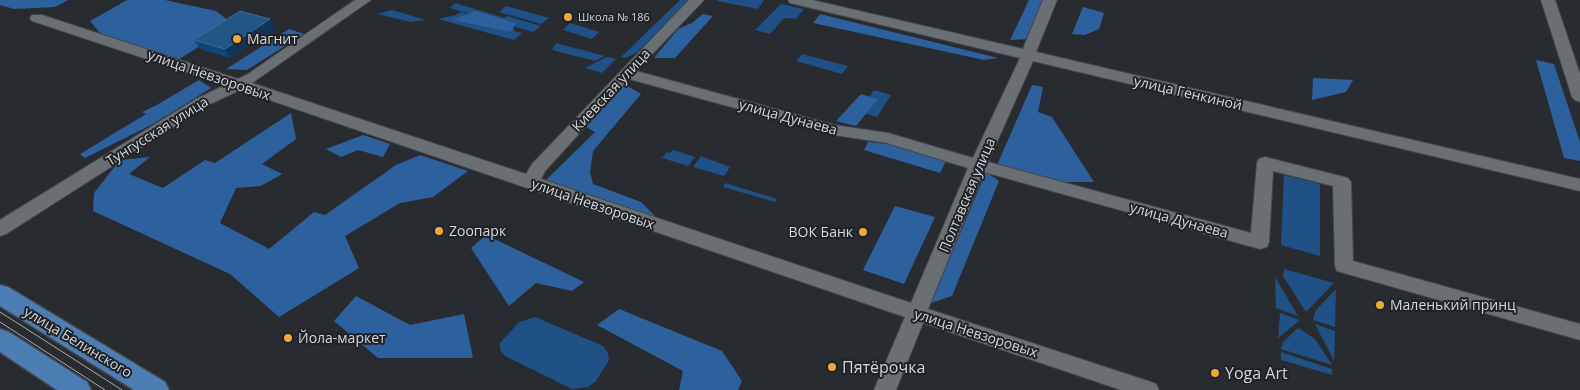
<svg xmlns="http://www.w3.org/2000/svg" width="1580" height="390" font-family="'Open Sans',sans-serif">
<rect width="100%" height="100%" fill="#282c30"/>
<g fill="#1f5086">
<path d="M 680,0 L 691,0 L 636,53 L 625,58 L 621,57 Z"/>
<path d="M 718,0 L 764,0 L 758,9 L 717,1 Z"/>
<path d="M 455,3 L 505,18 L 507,16 L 541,26 L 533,32 L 450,8 Z"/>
<path d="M 781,4 L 804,9 L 796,19 L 784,18 L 770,34 L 755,30 Z"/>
<path d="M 506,6 L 549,18 L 541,24 L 499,12 Z"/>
<path d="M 392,10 L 426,20 L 411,22 L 377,14 Z"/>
<path d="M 461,12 L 515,29 L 514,31 L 522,33 L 514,40 L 438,19 L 456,15 Z"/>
<path d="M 570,23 L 599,32 L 592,39 L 563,30 Z"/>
<path d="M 556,43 L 605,56 L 595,61 L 552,50 Z"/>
<path d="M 802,54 L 848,66 L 842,74 L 796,61 Z"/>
<path d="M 607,57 L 616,59 L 602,73 L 585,68 Z"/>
<path d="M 874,90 L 891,95 L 877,117 L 860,112 Z"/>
<path d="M 673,150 L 695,157 L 688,166 L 662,158 L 667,152 L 670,153 Z"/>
<path d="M 701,156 L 730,167 L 724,176 L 693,167 Z"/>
<path d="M 1284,175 L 1320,184 L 1320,256 L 1281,245 Z"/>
<path d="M 725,183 L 777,199 L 775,202 L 723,187 Z"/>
<path d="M 1284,269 L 1334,283 L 1306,312 L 1283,276 Z"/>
<path d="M 1275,277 L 1298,316 L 1276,308 Z"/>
<path d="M 1336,289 L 1335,327 L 1313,320 L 1316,310 Z"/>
<path d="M 1280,313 L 1300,320 L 1278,338 Z"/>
<path d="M 535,317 L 603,346 L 608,353 L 609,360 L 596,381 L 588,387 L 572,389 L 505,356 L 500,350 L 500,343 L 519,322 Z"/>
<path d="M 1315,324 L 1335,331 L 1334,361 Z"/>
<path d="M 1298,328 L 1315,339 L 1332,365 L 1281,349 L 1283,342 Z"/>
<path d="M 1281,352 L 1332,369 L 1332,375 L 1281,360 Z"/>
</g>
<g fill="#2d619d">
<path d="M 0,0 L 68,0 L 55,7 L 14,9 L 0,5 Z"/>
<path d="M 127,0 L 165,0 L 216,11 L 234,25 L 176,61 L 101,34 L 90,21 Z"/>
<path d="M 1029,0 L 1044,0 L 1028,39 L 1010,40 Z"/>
<path d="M 1083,7 L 1104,13 L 1099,29 L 1085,35 L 1072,34 Z"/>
<path d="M 475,11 L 516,23 L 511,32 L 452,20 Z"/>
<path d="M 703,14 L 713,16 L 675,58 L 654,58 L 678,29 L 692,23 Z"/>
<path d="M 820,14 L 998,58 L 984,60 L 813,23 Z"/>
<path d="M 289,29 L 304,34 L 247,70 L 226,69 Z"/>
<path d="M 1536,60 L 1554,64 L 1580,142 L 1580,161 L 1564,158 Z"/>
<path d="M 1313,78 L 1353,80 L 1346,92 L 1312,100 Z"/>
<path d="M 199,80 L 211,88 L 153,124 L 85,158 L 80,154 L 146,114 L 142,112 L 155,106 Z"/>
<path d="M 624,84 L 641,94 L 593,151 L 590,172 L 593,184 L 641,202 L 656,217 L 546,180 L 595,132 L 586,127 Z"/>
<path d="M 1032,85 L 1043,87 L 1038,112 L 1052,117 L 1094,182 L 1059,182 L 997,165 Z"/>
<path d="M 861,94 L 878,99 L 856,126 L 836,121 Z"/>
<path d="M 291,113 L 296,139 L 262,164 L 282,174 L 261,186 L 236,188 L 220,223 L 269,249 L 314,212 L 325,215 L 396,165 L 420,155 L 468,171 L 433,197 L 400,203 L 345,236 L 359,268 L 279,317 L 230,274 L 93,211 L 94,193 L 120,160 L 150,157 L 129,174 L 163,188 L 205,160 L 215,163 Z"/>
<path d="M 363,135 L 390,144 L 383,157 L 358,150 L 341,157 L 326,149 Z"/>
<path d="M 868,142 L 899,145 L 946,161 L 940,173 L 864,150 Z"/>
<path d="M 986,172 L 999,181 L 952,296 L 931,303 Z"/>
<path d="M 895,206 L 935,217 L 904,284 L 863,270 Z"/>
<path d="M 486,235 L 584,282 L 572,291 L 536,283 L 509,306 L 471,248 Z"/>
<path d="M 356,296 L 410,325 L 464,314 L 473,358 L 378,358 L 334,321 Z"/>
<path d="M 619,309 L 722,351 L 742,381 L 738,390 L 679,390 L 683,371 L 597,325 Z"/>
</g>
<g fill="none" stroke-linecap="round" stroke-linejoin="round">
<g stroke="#44474a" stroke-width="2">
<g id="minor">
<path d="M 355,0 L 371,0 L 252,83 L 526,174 L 532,164 L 689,0 L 704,0 L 636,71 L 834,125 L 888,133 L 973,158 L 1020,58 L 790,3 L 788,0 L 812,0 L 1023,49 L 1043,0 L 1057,0 L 1036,52 L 1580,179 L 1580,191 L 1033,61 L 988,162 L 1251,233 L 1257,163 L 1259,159 L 1265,157 L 1348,178 L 1351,182 L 1353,261 L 1580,324 L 1580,340 L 1337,271 L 1335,266 L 1333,186 L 1273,171 L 1269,242 L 1267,247 L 1260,249 L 984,172 L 928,309 L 1148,381 L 1156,384 L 1159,390 L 1121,390 L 923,323 L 896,390 L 874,390 L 905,317 L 240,90 L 208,105 L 6,234 L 0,236 L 0,220 L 196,99 L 225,85 L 32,21 L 30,18 L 32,15 L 42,15 L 238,79 L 248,74 ZM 629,79 L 834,135 L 887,143 L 968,168 L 911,303 L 541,179 L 545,171 Z"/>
<path d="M 1541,0 L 1555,0 L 1580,74 L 1580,102 L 1575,100 L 1572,97 Z"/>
</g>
</g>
<g stroke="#44474a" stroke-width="3">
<g id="major">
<path d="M 0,285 L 8,287 L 165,382 L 169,390 L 134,390 L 0,306 Z"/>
<path d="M 0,329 L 9,332 L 87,382 L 91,390 L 57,390 L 0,352 Z"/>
</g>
</g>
<use href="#minor" fill="#6a6f74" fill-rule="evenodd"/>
<use href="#major" fill="#4c7db4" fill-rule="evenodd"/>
<g stroke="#a8aaae" stroke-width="1">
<path d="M 0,312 L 122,390"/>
<path d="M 0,322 L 105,390"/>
</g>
</g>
<path fill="#0f467a" d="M 275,29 L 230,58 L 200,49 L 194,40 Z"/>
<path fill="#103558" d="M 270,19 L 275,29 L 230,58 L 225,49 Z"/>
<path fill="#245685" stroke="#406a92" d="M 240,11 L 270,19 L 225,49 L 194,40 Z"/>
<g fill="#eea83c" stroke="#1f2227" stroke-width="2">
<circle cx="568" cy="17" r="5"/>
<circle cx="237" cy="39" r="5"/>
<circle cx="439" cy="231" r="5"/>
<circle cx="863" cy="232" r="5"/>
<circle cx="1380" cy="305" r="5"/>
<circle cx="288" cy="338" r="5"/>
<circle cx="832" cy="367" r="5"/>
<circle cx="1215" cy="373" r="5"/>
</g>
<g text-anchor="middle" stroke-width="4" stroke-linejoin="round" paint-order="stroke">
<g font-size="11" fill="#d5d7da" stroke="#1f2227" text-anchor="start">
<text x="578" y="21">Школа № 186</text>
</g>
<g font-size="14" fill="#d5d7da" stroke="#1f2227" text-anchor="start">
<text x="247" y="44">Магнит</text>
<text x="449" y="236">Zooпарк</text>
<text x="853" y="237" text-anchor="end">ВОК Банк</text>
<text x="1390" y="310">Маленький принц</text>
<text x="298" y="343">Йола-маркет</text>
</g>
<g font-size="14" fill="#d5d7da" stroke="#1f2227">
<text transform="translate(209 75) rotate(19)" y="5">улица Невзоровых</text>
<text transform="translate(611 90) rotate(-47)" y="5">Киевская улица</text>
<text transform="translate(1188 93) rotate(13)" y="5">улица Генкиной</text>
<text transform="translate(788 117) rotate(15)" y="5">улица Дунаева</text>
<text transform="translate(157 131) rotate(-32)" y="5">Тунгусская улица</text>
<text transform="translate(967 195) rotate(-67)" y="5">Полтавская улица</text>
<text transform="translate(593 204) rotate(19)" y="5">улица Невзоровых</text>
<text transform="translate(1179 220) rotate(15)" y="5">улица Дунаева</text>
<text transform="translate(976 333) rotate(18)" y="5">улица Невзоровых</text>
<text transform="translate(78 342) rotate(31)" y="5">улица Белинского</text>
</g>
<g font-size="16" fill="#d5d7da" stroke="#1f2227" text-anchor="start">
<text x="842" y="373">Пятёрочка</text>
<text x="1225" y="379">Yoga Art</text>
</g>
</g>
</svg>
